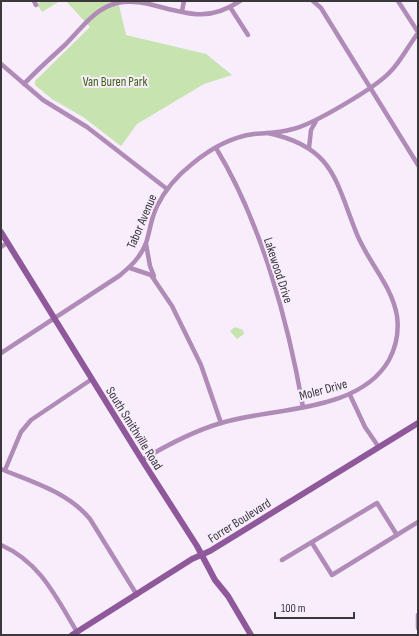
<svg xmlns="http://www.w3.org/2000/svg" width="419" height="636" font-family="'Sofia Sans Condensed',sans-serif">
<rect width="100%" height="100%" fill="#f8edfb"/>
<g fill="#c6e3b0">
<path d="M 42,1 L 60,1 L 42,12 L 37,4 Z"/>
<path d="M 66,1 L 118,1 L 126,35 L 206,54 L 232,75 L 204,84 L 137,124 L 121,146 L 83,117 L 52,99 L 35,85 L 35,81 L 90,27 Z"/>
<path d="M 235,327 L 243,330 L 244,334 L 237,339 L 230,331 Z"/>
</g>
<g fill="none" stroke-linecap="round" stroke-linejoin="round">
<g stroke="#b08bb8" stroke-width="4.5">
<path d="M 34,1 L 36,5"/>
<path d="M 313,1 L 321,8 L 418,165"/>
<path d="M 398,1 L 418,32"/>
<path d="M 230,7 L 248,35"/>
<path d="M 182,11 L 184,1"/>
<path d="M 1,64 L 43,100 L 87,127 L 167,189"/>
<path d="M 24,84 C 37,70 52,57 66,44 C 81,29 95,8 117,3 C 129,0 141,2 153,5 C 188,14 208,22 240,1"/>
<path d="M 216,148 C 261,222 288,321 303,407"/>
<path d="M 309,148 L 311,130 L 316,121"/>
<path d="M 146,244 L 150,266 L 154,276"/>
<path d="M 1,247 L 7,243"/>
<path d="M 130,268 L 151,275 L 172,306 L 201,365 L 221,423"/>
<path d="M 1,353 L 119,276 C 130,267 141,257 146,243 C 150,231 151,218 157,206 C 165,190 178,175 192,164 C 210,149 231,137 254,134 C 268,133 280,133 293,129 C 314,124 375,88 390,72 C 401,61 408,46 418,33"/>
<path d="M 350,395 L 365,427 L 378,446"/>
<path d="M 142,460 C 167,445 194,431 221,423 C 273,407 359,413 389,360 C 396,347 399,331 397,316 C 392,285 367,261 356,232 C 335,179 333,147 268,133"/>
<path d="M 1,469 C 32,482 68,492 90,519 L 137,595"/>
<path d="M 5,470 L 21,432 L 31,420 L 92,379"/>
<path d="M 312,543 L 332,575 L 418,522"/>
<path d="M 1,545 C 40,562 56,597 77,632"/>
<path d="M 282,560 L 377,503 L 397,535"/>
<path d="M 418,615 L 418,628"/>
</g>
<g stroke="#8e589b" stroke-width="6">
<path d="M 1,232 L 142,460 L 197,546 L 215,580 L 228,596 L 251,635"/>
<path d="M 72,635 L 192,559 L 210,551 L 418,423"/>
</g>
</g>
<g text-anchor="middle" stroke-width="4" stroke-linejoin="round" paint-order="stroke">
<g font-size="13" fill="#3c6212" stroke="#f8edfb">
<text x="115" y="86">Van Buren Park</text>
</g>
<g font-size="13" fill="#3c373d" stroke="#f8edfb">
<text transform="translate(141 221) rotate(-67)" y="5">Tabor Avenue</text>
<text transform="translate(279 270) rotate(72)" y="5">Lakewood Drive</text>
<text transform="translate(323 389) rotate(-15)" y="5">Moler Drive</text>
<text transform="translate(135 428) rotate(58)" y="5">South Smithville Road</text>
<text transform="translate(239 520) rotate(-32)" y="5">Forrer Boulevard</text>
</g>
</g>
<rect width="419" height="636" fill="none" stroke="#3c373d" stroke-width="4"/>
<path d="M275 612v6h79v-6" fill="none" stroke="#3c373d" stroke-width="2"/>
<text x="281" y="612" font-size="12" fill="#3c373d" stroke="#f8edfb" stroke-width="3" paint-order="stroke">100 m</text>
</svg>
